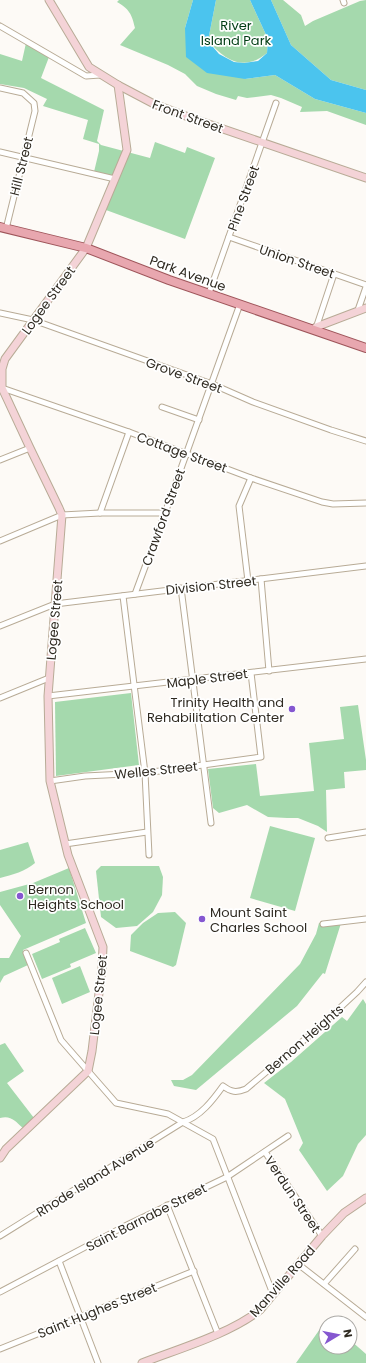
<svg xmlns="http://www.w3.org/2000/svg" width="366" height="1363" font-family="Poppins,sans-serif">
<rect width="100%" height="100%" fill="#fdfaf6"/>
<g fill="#a5d9ad">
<path d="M 119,0 L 193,0 L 185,28 L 245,79 L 275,75 L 315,99 L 366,113 L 366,125 L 327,111 L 300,112 L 302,107 L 281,98 L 271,95 L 247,98 L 238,96 L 236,100 L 216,94 L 197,86 L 185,74 L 168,65 L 120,45 L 135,28 C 132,14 129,9 117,2 Z"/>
<path d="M 216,0 L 250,0 L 268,39 L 267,53 C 244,72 226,61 208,41 Z"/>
<path d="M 271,0 L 283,0 L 301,15 L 305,26 L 313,21 L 360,1 L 366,0 L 366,90 L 331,80 L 291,45 Z"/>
<path d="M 26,43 L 49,57 L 41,78 L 104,110 L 97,141 L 101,145 L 150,158 L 155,142 L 185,153 L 187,147 L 215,158 L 185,239 L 106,210 L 117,182 L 93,176 L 99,151 L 99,144 L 83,139 L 88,120 L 43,106 L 47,99 L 24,88 L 0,84 L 0,54 L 22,61 Z"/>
<path d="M 131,693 L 139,765 L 56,776 L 55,702 Z"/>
<path d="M 358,705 L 366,760 L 366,770 L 344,772 L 345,788 L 326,790 L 327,832 L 318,826 L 298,818 L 287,818 L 268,817 L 247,805 L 219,813 L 213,808 L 208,769 L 256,764 L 260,796 L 314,791 L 309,743 L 344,739 L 340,707 Z"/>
<path d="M 270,826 L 315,838 L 295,911 L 250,898 Z"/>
<path d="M 28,842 L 35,863 C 26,871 12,875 0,878 L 0,850 Z"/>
<path d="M 101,866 L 159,866 L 163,877 L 162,895 L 153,912 L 137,926 L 116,928 L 101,917 L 96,871 Z"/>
<path d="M 69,868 L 86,923 L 23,950 L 28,965 L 4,976 L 0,983 L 0,958 L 9,958 L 21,936 L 0,905 L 0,892 L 33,883 Z"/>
<path d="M 175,912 L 186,923 L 176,965 L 173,967 L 130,951 L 131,935 L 143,923 L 158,913 Z"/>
<path d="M 342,920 L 325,974 L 323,973 L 297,1006 L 196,1090 L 174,1086 L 171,1080 L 183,1080 L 192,1075 L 300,964 L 316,934 L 319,923 Z"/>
<path d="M 85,928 L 96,953 L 70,964 L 71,967 L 42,979 L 32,954 L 60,942 L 59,939 Z"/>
<path d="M 80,966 L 90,992 L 62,1004 L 52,978 Z"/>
<path d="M 363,999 L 366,1004 L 366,1135 L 358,1144 L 343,1176 L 327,1191 L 299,1150 L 303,1143 L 285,1099 L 264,1083 L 291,1062 L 342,1017 L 347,1021 Z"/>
<path d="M 5,1043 L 24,1071 L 7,1083 L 34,1118 L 23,1128 C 15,1121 11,1115 0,1118 L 0,1045 Z"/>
<path d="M 327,1319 L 331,1323 L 326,1323 L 326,1347 L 350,1347 L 350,1340 L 366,1354 L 366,1363 L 296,1363 Z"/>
</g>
<path fill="#4bc4ee" d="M 193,0 L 216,0 L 208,41 L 219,54 L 234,62 L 244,63 L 258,61 L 267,53 L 268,39 L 250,0 L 271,0 L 291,45 L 331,80 L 366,90 L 366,113 L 315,99 L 275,75 L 245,79 L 207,73 L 186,57 L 185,28 Z"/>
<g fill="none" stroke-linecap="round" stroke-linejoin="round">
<g stroke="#b8ab96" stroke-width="7">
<g id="street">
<path d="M 343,0 L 344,3"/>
<path d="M 0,26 L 86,76 L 100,75"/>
<path d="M 0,88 L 23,93 L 34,103 L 35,111 L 6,229"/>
<path d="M 0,152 L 115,179"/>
<path d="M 229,237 L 366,285"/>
<path d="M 209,293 L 276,103"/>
<path d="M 358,310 L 366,287"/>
<path d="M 0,313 L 33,320 L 212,384 L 253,402 L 331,430 L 366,441"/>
<path d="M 316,328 L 334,274"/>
<path d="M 2,388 L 129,432 L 251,478 L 322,502 L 333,504 L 366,503"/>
<path d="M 162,407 L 199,420"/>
<path d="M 0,460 L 30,448"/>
<path d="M 100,513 L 129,432"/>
<path d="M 0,541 L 62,515 L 100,513 L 165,513"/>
<path d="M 261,579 L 269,671"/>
<path d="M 248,581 L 239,506 L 251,478"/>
<path d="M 181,588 L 211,823"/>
<path d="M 135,594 L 165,513 L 240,304"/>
<path d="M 123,596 L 145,773 L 149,855"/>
<path d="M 0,626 L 55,604 L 366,566"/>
<path d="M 48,696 L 366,659"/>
<path d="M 0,698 L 49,678"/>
<path d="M 50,781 L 85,776 L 145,773 L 261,757 L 251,673"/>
<path d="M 328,838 L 366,832"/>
<path d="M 65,844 L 147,832"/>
<path d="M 323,924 L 366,919"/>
<path d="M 26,953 L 61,1040 L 116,1103 L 168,1114 L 213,1139 L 273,1294"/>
<path d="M 265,1152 L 322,1236"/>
<path d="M 167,1205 L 218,1334"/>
<path d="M 0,1236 L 183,1122 C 200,1117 213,1100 223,1086 C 231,1092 236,1093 246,1089 L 316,1030 L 357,992 L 366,982"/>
<path d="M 59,1261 L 98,1363"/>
<path d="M 298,1264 L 366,1317"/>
<path d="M 324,1284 L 355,1249"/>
<path d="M 0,1292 L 125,1226 L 227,1177 L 288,1136"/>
<path d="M 0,1349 L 194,1271"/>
</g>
</g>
<g stroke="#b8ab96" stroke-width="9">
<g id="secondary">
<path d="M 49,0 L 89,67 L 118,85 L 154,104 L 191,118 L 366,178"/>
<path d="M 316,327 L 366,308"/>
<path d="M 0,1158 L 6,1149 L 88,1071 L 92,1051 L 102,968 L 103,947 L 68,855 L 50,781 L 48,696 L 62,515 L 59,508 L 30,448 L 2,388 L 2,369 L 5,359 L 86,248 L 127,150 L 118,85"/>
<path d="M 142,1363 C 178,1349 230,1334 260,1310 L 322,1236 L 344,1213 L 366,1198"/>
</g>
</g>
<g stroke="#9e555a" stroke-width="10">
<path id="primary" d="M 0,227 L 86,248 L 169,280 L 366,348"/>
</g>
<use href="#street" stroke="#fff" stroke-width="5"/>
<use href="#secondary" stroke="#f4d3d7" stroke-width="7"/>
<use href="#primary" stroke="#e8a7af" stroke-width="8"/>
</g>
<g fill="#8557d0" stroke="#fff" stroke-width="1.5">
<circle cx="292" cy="709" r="4"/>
<circle cx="20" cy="896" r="4"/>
<circle cx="202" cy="919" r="4"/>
</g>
<g text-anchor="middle" stroke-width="3.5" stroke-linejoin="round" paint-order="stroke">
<g font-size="13" fill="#003d14" stroke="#fff">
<text x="236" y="30">River<tspan x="236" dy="15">Island Park</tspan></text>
</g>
<g font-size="13" fill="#2f2a21" stroke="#fff">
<text transform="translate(188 116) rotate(20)" y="5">Front Street</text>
<text transform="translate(21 166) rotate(-76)" y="5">Hill Street</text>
<text transform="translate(243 198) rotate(-70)" y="5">Pine Street</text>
<text transform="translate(297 261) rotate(19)" y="5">Union Street</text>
<text transform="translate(188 273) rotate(20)" y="5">Park Avenue</text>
<text transform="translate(48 300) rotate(-54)" y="5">Logee Street</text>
<text transform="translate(184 375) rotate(20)" y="5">Grove Street</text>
<text transform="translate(182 452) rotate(20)" y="5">Cottage Street</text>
<text transform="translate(163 517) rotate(-70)" y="5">Crawford Street</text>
<text transform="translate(211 585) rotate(-6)" y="5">Division Street</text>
<text transform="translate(54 620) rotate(-85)" y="5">Logee Street</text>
<text transform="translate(207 678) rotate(-7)" y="5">Maple Street</text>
<text transform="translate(156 770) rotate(-6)" y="5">Welles Street</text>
<text transform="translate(98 995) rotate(-84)" y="5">Logee Street</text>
<text transform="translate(304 1039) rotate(-41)" y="5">Bernon Heights</text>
<text transform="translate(95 1177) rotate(-32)" y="5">Rhode Island Avenue</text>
<text transform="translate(293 1194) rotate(56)" y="5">Verdun Street</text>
<text transform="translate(146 1217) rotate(-27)" y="5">Saint Barnabe Street</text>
<text transform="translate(282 1281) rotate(-48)" y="5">Manville Road</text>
<text transform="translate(97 1310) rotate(-22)" y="5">Saint Hughes Street</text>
</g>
<g font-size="13" fill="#2f2a21" stroke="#fff" text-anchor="start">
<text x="284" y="707" text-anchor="end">Trinity Health and<tspan x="284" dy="15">Rehabilitation Center</tspan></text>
<text x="28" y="894">Bernon<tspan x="28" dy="15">Heights School</tspan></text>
<text x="210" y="917">Mount Saint<tspan x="210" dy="15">Charles School</tspan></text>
</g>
</g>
<g transform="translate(338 1335) rotate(80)"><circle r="19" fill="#ffffff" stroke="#acaaa6"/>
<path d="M0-3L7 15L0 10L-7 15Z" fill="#8557d0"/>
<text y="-6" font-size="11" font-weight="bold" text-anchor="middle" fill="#2f2a21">N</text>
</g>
</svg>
